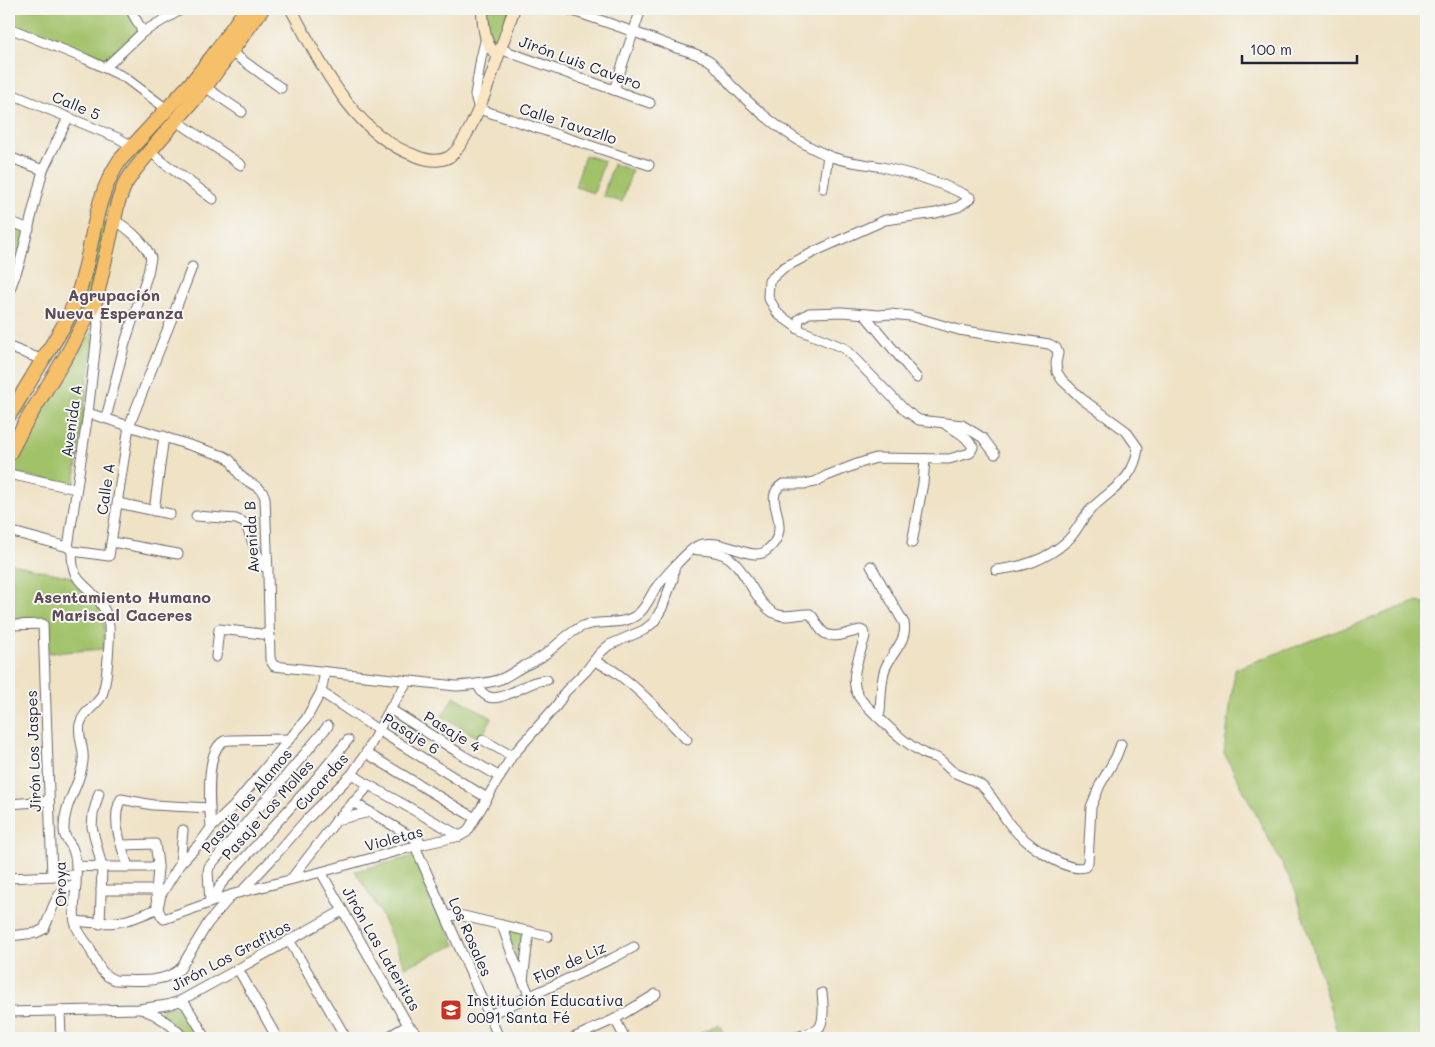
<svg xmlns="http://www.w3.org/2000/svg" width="1435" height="1047" font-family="Mali,sans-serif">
<rect width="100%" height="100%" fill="#f6f6f2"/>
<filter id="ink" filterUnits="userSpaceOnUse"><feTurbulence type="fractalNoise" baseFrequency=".02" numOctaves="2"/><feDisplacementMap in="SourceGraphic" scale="10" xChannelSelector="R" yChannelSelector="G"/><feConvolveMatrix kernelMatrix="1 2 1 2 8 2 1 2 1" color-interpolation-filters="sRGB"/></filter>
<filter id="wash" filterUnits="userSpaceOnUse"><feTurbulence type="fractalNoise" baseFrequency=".0096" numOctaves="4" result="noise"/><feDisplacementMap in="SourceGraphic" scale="20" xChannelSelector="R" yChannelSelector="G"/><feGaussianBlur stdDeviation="1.12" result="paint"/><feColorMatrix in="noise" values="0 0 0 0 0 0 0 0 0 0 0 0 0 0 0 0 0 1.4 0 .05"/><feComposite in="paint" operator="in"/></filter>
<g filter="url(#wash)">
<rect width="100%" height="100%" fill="#efe2c5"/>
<g fill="#a2c26b" stroke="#627253">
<path d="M 9,9 L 126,9 L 139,31 L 102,61 L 9,23 Z"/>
<path d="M 249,9 L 257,9 L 111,214 L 107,217 L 102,215 L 111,179 Z"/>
<path d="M 486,9 L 510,9 L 502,34 L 498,38 L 492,37 L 489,35 Z"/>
<path d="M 585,155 L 604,161 L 594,193 L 575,187 Z"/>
<path d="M 613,164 L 632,170 L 622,202 L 603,196 Z"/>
<path d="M 100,222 L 108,224 L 87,309 L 22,416 L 19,416 L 17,414 L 54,348 Z"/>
<path d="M 9,224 L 27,231 L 13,281 L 9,279 Z"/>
<path d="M 95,327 L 74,486 L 9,471 L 9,466 Z"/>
<path d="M 9,563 L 71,577 L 99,607 L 104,620 L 104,649 L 49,653 L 46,620 L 9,621 Z"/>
<path d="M 1415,602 L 1426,603 L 1426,1038 L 1339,1038 L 1295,889 L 1224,753 L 1235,669 Z"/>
<path d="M 454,696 L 492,718 L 480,739 L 442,716 Z"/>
<path d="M 415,856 L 455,945 L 405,967 L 379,910 L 355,871 Z"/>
<path d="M 505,928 L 527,933 L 522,970 Z"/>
<path d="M 174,1006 L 181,1006 L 203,1038 L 188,1038 L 159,1013 L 160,1010 Z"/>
<path d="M 719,1024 L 726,1038 L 702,1038 L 700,1033 Z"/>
</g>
</g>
<g filter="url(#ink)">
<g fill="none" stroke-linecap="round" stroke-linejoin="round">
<g stroke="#6a656b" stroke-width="11">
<g id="minor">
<path d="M 130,9 L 143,32"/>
<path d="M 567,9 C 603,21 639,33 674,47 C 685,51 700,54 710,61 C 716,65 726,80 732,86 C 760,114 791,140 827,155 C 844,163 864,163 882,167 C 913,174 944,183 971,198 L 958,207 L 936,213 L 885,220 L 818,250 L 783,268 L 769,281 L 768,297 L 778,314 L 802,331 L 844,348 L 906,411 L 919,420 L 962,425 L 983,438 L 995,454"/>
<path d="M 9,28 L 86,59 L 124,77 L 168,110"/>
<path d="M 486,37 L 481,58 L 475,95 L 479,109 L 649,165"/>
<path d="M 500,49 L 650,103"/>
<path d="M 231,52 L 281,88"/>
<path d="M 105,68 L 143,32 L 182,9"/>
<path d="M 205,87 L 242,112"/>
<path d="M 614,90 L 641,9"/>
<path d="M 9,93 L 118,138 L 132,146"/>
<path d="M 177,121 L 241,165"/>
<path d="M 150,151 L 164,163 L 213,199"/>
<path d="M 9,157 L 43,170"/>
<path d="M 823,188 L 828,156"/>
<path d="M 9,221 L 29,229"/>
<path d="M 9,292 L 20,262 L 43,170 L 68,118"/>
<path d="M 864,314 L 917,378"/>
<path d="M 798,329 L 799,319 L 809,313 L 842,312 L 879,315 L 890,314 L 910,316 L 959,330 L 1049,344 L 1056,348 L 1058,353 L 1056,363 L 1057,372 L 1062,380 L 1082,399 L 1126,431 L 1138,448 C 1134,480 1114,487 1093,507 C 1082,517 1077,532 1067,541 C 1046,560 1023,567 996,570"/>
<path d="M 9,347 L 43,360"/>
<path d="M 88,413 L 224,456 C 233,460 233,466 239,474 C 247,484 262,485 265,498 L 268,574 L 270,659 L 274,666 L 456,686 C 471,685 487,684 501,679 C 509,676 516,670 524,666 C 531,663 538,660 544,655 C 557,646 568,632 583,626 C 601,619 622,627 638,614 C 645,609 650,597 655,589 C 662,580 688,550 697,546 C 721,535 751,563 766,551 C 798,526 758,499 783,484 L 804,484 L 815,482 L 826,476 L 860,463 L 876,458 L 949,459 L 970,453 L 973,447 C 969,441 965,436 958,432 C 953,429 948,427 944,423"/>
<path d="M 106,418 L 125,343 L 148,273 L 151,258 C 145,242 128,228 114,220"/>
<path d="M 9,474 L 76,489"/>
<path d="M 118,503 L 170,514"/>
<path d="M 154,511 L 164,436"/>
<path d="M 196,516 L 236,519 L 245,523 L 262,566 L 268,568"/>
<path d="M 9,531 L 68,547 L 72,551 L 109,556 L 129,426 L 180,298 L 192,267"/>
<path d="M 112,542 L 178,554"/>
<path d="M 912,543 L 923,483 L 925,459"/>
<path d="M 68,547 L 88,413 L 98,325 L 96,302"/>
<path d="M 693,549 C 704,551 716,550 726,556 C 746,567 756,606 776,614 C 787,619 798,613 810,614 C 815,618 815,622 819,627 C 828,643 846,633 860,630 L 863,631 L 865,636 C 861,654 848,677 858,695 C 861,701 866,705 870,709 C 886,725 903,742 923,753 C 927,756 933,756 937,758 C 944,762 948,769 955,773 C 964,777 974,780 982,786 C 994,797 1001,814 1011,826 C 1024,842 1065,873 1085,867 L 1088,862 L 1091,807 L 1100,785 L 1116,757 L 1121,744"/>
<path d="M 72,551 C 72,558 72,566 75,573 C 78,582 86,586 92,593 C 101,601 108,614 109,626 C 110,639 107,687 101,697 C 95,707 83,712 80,724 C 77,736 85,749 83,761 C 81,785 63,803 64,830 C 64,837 68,841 72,847 C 74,852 76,859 76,865 C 78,882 72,907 75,922 C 77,931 83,938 88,945 C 93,954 96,964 103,972 C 106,976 110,978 115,980 C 137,980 162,984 180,969 L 208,923 L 231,896"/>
<path d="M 871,566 L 904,623 C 908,641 891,653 885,669 C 881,679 881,700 880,712 L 877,716"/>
<path d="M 9,625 L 43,624 L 52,876"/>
<path d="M 216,657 L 219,629 L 270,635"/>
<path d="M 594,661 C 602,665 611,668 618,674 C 644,693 665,717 687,740"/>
<path d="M 477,684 C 479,687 481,692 484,694 C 498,708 529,678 547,680"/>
<path d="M 321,692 L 378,730 L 487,798"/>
<path d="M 390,709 L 464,756 L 500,777"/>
<path d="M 483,740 L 512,756"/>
<path d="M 366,753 L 475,818"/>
<path d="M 352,774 L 367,784 L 460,836"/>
<path d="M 99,793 L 93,814 L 92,827 L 102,867 L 100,924"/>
<path d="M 353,802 L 424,844"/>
<path d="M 9,804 L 49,801"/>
<path d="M 336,820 L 370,812"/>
<path d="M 211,828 C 210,809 204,751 224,741 C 226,740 229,740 232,740 L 289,739"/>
<path d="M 122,845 L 155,844 C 156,851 158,860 158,868 C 157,884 152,907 164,919 L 234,894 L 321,872 L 415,846 L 460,836 L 467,832 L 512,756 L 557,705 L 565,692 L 587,670 L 600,653 L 609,645 L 644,630 L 654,622 L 662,608 L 673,579 L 674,569"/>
<path d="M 415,846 L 499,1038"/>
<path d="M 180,864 L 183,830"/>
<path d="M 76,866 L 102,867 L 158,867"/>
<path d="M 128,867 C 122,847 110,819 121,799 L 153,805 L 210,808"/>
<path d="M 321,872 L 408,1025 L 416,1033 L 418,1038"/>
<path d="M 9,878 L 76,875"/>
<path d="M 291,879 L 336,821 L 365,790"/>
<path d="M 101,890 L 156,890"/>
<path d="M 242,891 L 272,859 L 306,820 L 352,774 L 366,753 L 390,709 L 408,681"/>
<path d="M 213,901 L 221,884 L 310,786 L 348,740"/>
<path d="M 210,902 L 208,872 L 209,867 L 328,726"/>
<path d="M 446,916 L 459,915 L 548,936"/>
<path d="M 75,921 C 110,925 125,924 158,908 L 161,895 L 180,864 L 200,843 L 211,828 L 233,807 L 306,719 L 321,692 L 325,672"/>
<path d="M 502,925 L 513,957 L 530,997"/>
<path d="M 9,936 L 36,933 L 44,929 C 52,913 55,887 76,884"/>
<path d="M 289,940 L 346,1038"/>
<path d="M 238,969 L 277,1038"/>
<path d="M 523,981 L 529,931"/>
<path d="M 180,1001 L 186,1005 L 206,1038"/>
<path d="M 141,1009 C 159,1015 172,1025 184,1038"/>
<path d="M 60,1010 L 61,1038"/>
<path d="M 9,1012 L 139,1009 L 167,1005 L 180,1001 L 238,969 L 342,911"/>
<path d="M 489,1015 L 613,958 L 634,947"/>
<path d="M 615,1019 L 625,1038"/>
<path d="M 386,1038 L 408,1025"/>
<path d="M 573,1038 L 615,1019 L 656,994"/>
<path d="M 794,1038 C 802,1035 811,1033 818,1029 C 825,1023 823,1001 822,993"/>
</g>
</g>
<g stroke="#6a656b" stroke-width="13">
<g id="secondary">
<path d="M 291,9 C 321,63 353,134 416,156 C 426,160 438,163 449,157 C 474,141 503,40 514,9"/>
<path d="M 482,9 C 484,25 483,46 498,55"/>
</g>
</g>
<g stroke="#6a656b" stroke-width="16">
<g id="primary">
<path d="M 9,415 C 21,396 32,378 43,359 C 58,336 72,314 80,288 C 94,244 93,199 120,160 L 193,81 L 212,57 L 246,9"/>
<path d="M 9,454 L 24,425 L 71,348 L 96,299 L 118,202 L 125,184 L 133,172 L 150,151 L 205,87 L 262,9"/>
</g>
</g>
<use href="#minor" stroke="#fff" stroke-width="9"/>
<use href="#secondary" stroke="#fbe6c4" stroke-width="11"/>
<use href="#primary" stroke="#f6c06b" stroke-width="14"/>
</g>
</g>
<defs>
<g id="school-square" transform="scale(1.125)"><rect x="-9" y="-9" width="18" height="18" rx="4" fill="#c8321e" stroke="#f6f6f2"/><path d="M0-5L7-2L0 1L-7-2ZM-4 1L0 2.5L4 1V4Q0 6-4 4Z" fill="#fff"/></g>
</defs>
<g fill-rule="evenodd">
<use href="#school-square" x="451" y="1010"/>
</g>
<g text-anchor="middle" stroke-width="4" stroke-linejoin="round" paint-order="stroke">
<g font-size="15" fill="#22223b" stroke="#f6f6f2">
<text transform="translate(580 63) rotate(20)" y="5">Jirón Luis Cavero</text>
<text transform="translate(76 106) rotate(23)" y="5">Calle 5</text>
<text transform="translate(568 124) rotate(18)" y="5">Calle Tavazllo</text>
<text transform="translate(72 421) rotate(-82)" y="5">Avenida A</text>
<text transform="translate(106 489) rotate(-82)" y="5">Calle A</text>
<text transform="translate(252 537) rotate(-93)" y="5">Avenida B</text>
<text transform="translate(452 732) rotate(32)" y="5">Pasaje 4</text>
<text transform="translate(411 734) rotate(32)" y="5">Pasaje 6</text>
<text transform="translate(34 751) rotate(-92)" y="5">Jirón Los Jaspes</text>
<text transform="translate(322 782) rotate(-48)" y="5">Cucardas</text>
<text transform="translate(247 801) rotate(-50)" y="5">Pasaje los Alamos</text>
<text transform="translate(268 810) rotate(-48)" y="5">Pasaje Los Molles</text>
<text transform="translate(394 839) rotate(-15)" y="5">Violetas</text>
<text transform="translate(61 884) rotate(-91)" y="5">Oroya</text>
<text transform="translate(470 937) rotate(66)" y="5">Los Rosales</text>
<text transform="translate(381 949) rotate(60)" y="5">Jirón Las Lateritas</text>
<text transform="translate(231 956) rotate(-28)" y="5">Jirón Los Grafitos</text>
<text transform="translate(570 963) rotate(-25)" y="5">Flor de Liz</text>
</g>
<g font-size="15" fill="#22223b" stroke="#f6f6f2" text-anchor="start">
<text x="467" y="1006">Institución Educativa<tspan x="467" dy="17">0091 Santa Fé</tspan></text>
</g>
<g font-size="16" font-weight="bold" fill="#5e4b57" stroke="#f6f6f2">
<text x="114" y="301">Agrupación<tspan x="114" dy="18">Nueva Esperanza</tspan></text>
<text x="122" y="603">Asentamiento Humano<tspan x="122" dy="18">Mariscal Caceres</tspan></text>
</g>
</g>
<rect width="1435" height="1047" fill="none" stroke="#f6f6f2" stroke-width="30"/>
<path d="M1242 55v8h115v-8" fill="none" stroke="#22223b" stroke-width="2.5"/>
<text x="1250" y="55" font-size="15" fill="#22223b" stroke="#f6f6f2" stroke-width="4" paint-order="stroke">100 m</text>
</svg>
